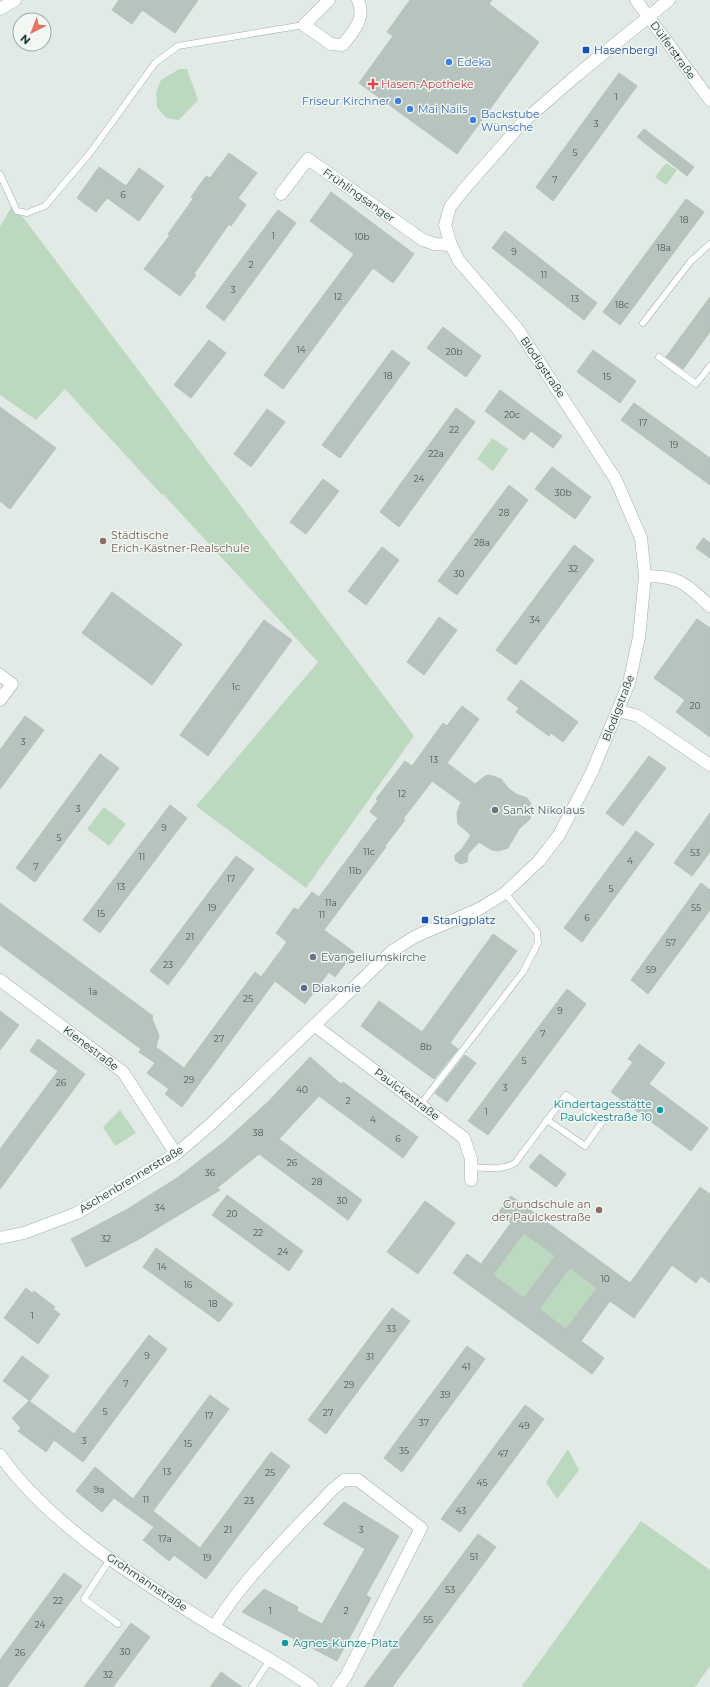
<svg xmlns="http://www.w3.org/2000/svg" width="710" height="1687" font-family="Montserrat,sans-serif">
<rect width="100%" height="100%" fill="#e1eae5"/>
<g fill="#bcd9c0">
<path d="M 179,69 L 187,69 L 198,100 L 179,120 L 166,118 L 157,107 L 156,92 L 161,80 Z"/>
<path d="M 666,163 L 677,170 L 666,185 L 655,177 Z"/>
<path d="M 13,204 L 414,736 L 306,888 L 196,806 L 318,662 L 163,494 L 162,495 L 65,389 L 36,420 L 0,395 L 0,227 Z"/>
<path d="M 492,438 L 508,449 L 493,471 L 477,459 Z"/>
<path d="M 104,807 L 126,824 L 109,846 L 87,829 Z"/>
<path d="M 120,1110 L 136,1133 L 115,1146 L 103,1127 Z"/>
<path d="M 524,1233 L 555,1256 L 524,1298 L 493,1275 Z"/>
<path d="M 570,1268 L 597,1288 L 566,1329 L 539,1309 Z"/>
<path d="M 568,1449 L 579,1470 L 557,1499 L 546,1482 Z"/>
<path d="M 641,1521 L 710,1570 L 710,1666 L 695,1687 L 524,1687 L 522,1686 Z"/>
</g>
<g fill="#b6c4bd" stroke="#b4c3bb" fill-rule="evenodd">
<path d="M 119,0 L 198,0 L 175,33 L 142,10 L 132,24 L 112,10 Z"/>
<path d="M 410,0 L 492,0 L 489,4 L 539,42 L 457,154 L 359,83 L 393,36 L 387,32 Z"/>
<path d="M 619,73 L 637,86 L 553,201 L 536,187 Z"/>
<path d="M 644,129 L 694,167 L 687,176 L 637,137 Z"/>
<path d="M 229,153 L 257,173 L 238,198 L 246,205 L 231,226 L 229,224 L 194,274 L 196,275 L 180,296 L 144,269 L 170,235 L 168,234 L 193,199 L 191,197 L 206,176 L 210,178 Z"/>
<path d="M 99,167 L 126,186 L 139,168 L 164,186 L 139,221 L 107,198 L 96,212 L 77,198 Z"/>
<path d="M 331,192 L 414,254 L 393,283 L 373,268 L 283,389 L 264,375 L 354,254 L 310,221 Z"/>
<path d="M 686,199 L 704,212 L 620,325 L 603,312 Z"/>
<path d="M 278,210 L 296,223 L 224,321 L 206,307 Z"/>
<path d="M 505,231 L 597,303 L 584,320 L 492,248 Z"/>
<path d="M 710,297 L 710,332 L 683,369 L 666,357 Z"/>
<path d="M 443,327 L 481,356 L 466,377 L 427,348 Z"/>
<path d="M 209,340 L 226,353 L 191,398 L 174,385 Z"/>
<path d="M 392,350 L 410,363 L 340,458 L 322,445 Z"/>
<path d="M 593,350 L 636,381 L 620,403 L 577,372 Z"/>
<path d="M 500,390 L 562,436 L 553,448 L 531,431 L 524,440 L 485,411 Z"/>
<path d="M 634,403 L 710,458 L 710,485 L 621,420 Z"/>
<path d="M 0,407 L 56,448 L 10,509 L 0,501 Z"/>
<path d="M 456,408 L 475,422 L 399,527 L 380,512 Z"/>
<path d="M 267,409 L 285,422 L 251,467 L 234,454 Z"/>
<path d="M 552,467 L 591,497 L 575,519 L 535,489 Z"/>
<path d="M 323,479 L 339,491 L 306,534 L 290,522 Z"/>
<path d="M 509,485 L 528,500 L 457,595 L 438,581 Z"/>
<path d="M 703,538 L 710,543 L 710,558 L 696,548 Z"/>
<path d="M 574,545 L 594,560 L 516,665 L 496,650 Z"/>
<path d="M 382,547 L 399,560 L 366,605 L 348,591 Z"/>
<path d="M 112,592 L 182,644 L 152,685 L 82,633 Z"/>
<path d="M 439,617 L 457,630 L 424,675 L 407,662 Z"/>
<path d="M 697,619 L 710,628 L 710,737 L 676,712 L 685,700 L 654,678 Z"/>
<path d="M 264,620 L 292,640 L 208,756 L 180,735 Z"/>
<path d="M 521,680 L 578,722 L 563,742 L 551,733 L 549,736 L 516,712 L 519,708 L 507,699 Z"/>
<path d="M 462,706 L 479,719 L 447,763 L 475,784 L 485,776 L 490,775 L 501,779 L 508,788 L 516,794 L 527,798 L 530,802 L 532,808 L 530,819 L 519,829 L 508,848 L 498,851 L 492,850 L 479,842 L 468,854 L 467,862 L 460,864 L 455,860 L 455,855 L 462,849 L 471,835 L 458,824 L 457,813 L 461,802 L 432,781 L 403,819 L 405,820 L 385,846 L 386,847 L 324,930 L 354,952 L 335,977 L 329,972 L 305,1004 L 275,981 L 182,1107 L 165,1094 L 169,1089 L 147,1073 L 155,1063 L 139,1052 L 141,1049 L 0,945 L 0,903 L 153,1016 L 152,1018 L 159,1036 L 156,1047 L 184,1068 L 255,972 L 261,977 L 287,942 L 276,933 L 294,908 L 298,910 L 312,892 L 319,897 L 378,818 L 370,812 L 378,800 L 376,799 L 405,761 L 412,766 L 443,723 L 447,726 Z"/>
<path d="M 25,716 L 44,730 L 0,789 L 0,750 Z"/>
<path d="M 100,754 L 119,768 L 35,882 L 16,868 Z"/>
<path d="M 649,756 L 666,768 L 623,826 L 606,813 Z"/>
<path d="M 170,805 L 187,818 L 100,933 L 83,920 Z"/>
<path d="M 710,813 L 710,852 L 692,876 L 674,863 Z"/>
<path d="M 636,831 L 654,844 L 582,942 L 564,928 Z"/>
<path d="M 236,856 L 254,869 L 168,985 L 150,971 Z"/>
<path d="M 701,883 L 710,890 L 710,910 L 648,994 L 631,980 Z"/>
<path d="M 493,934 L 517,951 L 450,1043 L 458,1049 L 434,1079 L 361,1026 L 379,1001 L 422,1032 Z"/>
<path d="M 567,989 L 586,1004 L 488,1135 L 468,1121 Z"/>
<path d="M 0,1011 L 19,1025 L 0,1050 Z"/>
<path d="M 38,1039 L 85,1074 L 0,1189 L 0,1149 L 58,1071 L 30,1051 Z"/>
<path d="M 639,1044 L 665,1063 L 649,1084 L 708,1128 L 691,1151 L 611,1092 L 633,1062 L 628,1059 Z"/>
<path d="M 465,1055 L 476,1063 L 447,1102 L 435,1093 Z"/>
<path d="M 310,1057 L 341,1084 L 343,1082 L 418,1137 L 403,1158 L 319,1096 L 279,1139 L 362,1200 L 348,1220 L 259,1154 L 217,1188 L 220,1190 L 141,1238 L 86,1267 L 71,1239 L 126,1210 L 177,1178 L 224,1142 L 269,1101 Z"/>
<path d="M 540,1154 L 566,1174 L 556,1187 L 529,1167 Z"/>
<path d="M 700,1187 L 710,1194 L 710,1283 L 701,1276 L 696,1283 L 672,1265 L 634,1318 L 610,1301 L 581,1341 L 604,1358 L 592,1374 L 453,1273 L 467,1254 L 481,1264 L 511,1223 L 498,1213 L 511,1196 L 630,1283 ZM 524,1233 L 555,1256 L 524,1298 L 493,1275 ZM 570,1268 L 597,1288 L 566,1329 L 539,1309 Z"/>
<path d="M 227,1195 L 303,1251 L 289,1271 L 212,1215 Z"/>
<path d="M 425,1201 L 455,1223 L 418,1274 L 387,1252 Z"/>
<path d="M 156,1248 L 233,1304 L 219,1322 L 143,1267 Z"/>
<path d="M 26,1288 L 32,1293 L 34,1291 L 55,1307 L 53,1309 L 60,1314 L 38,1344 L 4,1318 Z"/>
<path d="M 392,1308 L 410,1321 L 326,1434 L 308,1420 Z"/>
<path d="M 149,1335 L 167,1349 L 83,1462 L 54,1440 L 46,1452 L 18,1431 L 21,1428 L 12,1418 L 29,1401 L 74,1434 Z"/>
<path d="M 467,1346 L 485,1359 L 402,1472 L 384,1458 Z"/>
<path d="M 22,1356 L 49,1376 L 30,1401 L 3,1381 Z"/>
<path d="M 210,1395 L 229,1409 L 153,1511 L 200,1548 L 271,1452 L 290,1466 L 206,1579 L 174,1555 L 169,1561 L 143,1540 L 154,1527 L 114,1498 L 102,1512 L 76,1491 L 95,1467 L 133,1499 Z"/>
<path d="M 525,1405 L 544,1419 L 460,1532 L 441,1519 Z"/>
<path d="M 344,1502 L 399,1536 L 366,1595 L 371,1598 L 337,1661 L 242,1612 L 264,1589 L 298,1607 L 297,1611 L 322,1624 L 365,1549 L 323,1524 Z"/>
<path d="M 478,1534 L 496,1547 L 392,1687 L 364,1687 Z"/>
<path d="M 64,1573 L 82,1586 L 7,1687 L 0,1687 L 0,1660 Z"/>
<path d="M 131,1623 L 150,1637 L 113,1687 L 84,1687 Z"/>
<path d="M 221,1672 L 242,1687 L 210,1687 Z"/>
</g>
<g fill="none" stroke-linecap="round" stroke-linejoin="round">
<g stroke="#a4b1ab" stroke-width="7">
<g id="service">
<path d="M 0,174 L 17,211 L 27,213 L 45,206 L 90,153 L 155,63 L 178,46 L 304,25"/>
<path d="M 643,323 L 691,261 L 710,244"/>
<path d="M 659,357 L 696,384 L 710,366"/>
<path d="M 421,1104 L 523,972 L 538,943 L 537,932 L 505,893"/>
<path d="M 471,1167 C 486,1168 501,1171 515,1163 L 566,1095 L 603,1121 L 585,1146 L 547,1120"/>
<path d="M 110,1559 L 84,1599 L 118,1624"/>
<path d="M 252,1687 L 270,1660"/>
</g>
</g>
<g stroke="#a4b1ab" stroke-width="13">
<g id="minor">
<path d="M 329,0 L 304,25 L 331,44 L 343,45 C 354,30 366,19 358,0"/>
<path d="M 0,9 L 15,0"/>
<path d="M 281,194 L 308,159 L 423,240 L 435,244 L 451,245"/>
<path d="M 645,576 C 680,576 686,584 710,606"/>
<path d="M 0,675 L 12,684 L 0,700"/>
<path d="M 619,711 L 638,716 L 710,765"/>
<path d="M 0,980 L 123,1072 L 176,1154"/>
<path d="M 314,1025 L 464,1138 L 471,1159 L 471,1180"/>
<path d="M 0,1238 L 24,1233 L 77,1213 L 176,1154 L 211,1124 L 392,951 L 416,936 L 479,909 L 505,893 L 539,861 L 559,835 L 592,772 L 629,683 L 639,637 L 645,576 L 641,538 L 616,480 L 517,328 L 459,261 L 451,245 L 445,225 L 450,207 L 465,188 L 523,122 L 577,75 L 669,0"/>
<path d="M 0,1455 C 51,1527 139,1580 214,1627 C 247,1647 281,1664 312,1687"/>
<path d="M 214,1627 C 245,1576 292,1533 332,1490 L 344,1480 L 358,1480 L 421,1528 L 345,1678 L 338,1687"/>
</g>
</g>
<g stroke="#a1b4ab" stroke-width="13">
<path id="secondary" d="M 636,0 L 710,100"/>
</g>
<use href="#service" stroke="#fff" stroke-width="6"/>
<use href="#minor" stroke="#fff" stroke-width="12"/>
<use href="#secondary" stroke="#fff" stroke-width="12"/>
</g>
<g fill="#1a4fb4" stroke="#f1f7f3" stroke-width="1.5">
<rect x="582" y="46" width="8" height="8" rx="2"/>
<rect x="421" y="916" width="8" height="8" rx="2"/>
</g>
<g fill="#3f7fe0" stroke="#f1f7f3" stroke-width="1.5">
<circle cx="449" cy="62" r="4"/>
<circle cx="398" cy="101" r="4"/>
<circle cx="410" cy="109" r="4"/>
<circle cx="473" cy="120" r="4"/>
</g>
<path fill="#e0444e" stroke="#f1f7f3" stroke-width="1.5" d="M371 78h4v4h4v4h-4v4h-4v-4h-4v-4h4z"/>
<g fill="#8d6e63" stroke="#f1f7f3" stroke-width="1.5">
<circle cx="103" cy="541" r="4"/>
<circle cx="599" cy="1210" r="4"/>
</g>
<g fill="#6b7280" stroke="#f1f7f3" stroke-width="1.5">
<circle cx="495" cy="810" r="4"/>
<circle cx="313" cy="957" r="4"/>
</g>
<circle fill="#5c6f8a" stroke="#f1f7f3" stroke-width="1.5" cx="304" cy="988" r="4"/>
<g fill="#0f9aa8" stroke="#f1f7f3" stroke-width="1.5">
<circle cx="660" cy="1110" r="4"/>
<circle cx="285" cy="1643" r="4"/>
</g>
<g text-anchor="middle" stroke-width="3" stroke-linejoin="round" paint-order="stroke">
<g font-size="9" fill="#485b53">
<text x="616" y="100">1</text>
<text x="596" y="127">3</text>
<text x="575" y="156">5</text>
<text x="555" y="183">7</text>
<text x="123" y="198">6</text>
<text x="684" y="223">18</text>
<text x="273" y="239">1</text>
<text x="362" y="240">10b</text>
<text x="664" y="251">18a</text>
<text x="514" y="255">9</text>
<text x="251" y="268">2</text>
<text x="544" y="278">11</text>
<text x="233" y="293">3</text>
<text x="338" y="300">12</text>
<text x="575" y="302">13</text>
<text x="622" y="308">18c</text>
<text x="301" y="353">14</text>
<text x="454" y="355">20b</text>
<text x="388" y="379">18</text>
<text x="607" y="380">15</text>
<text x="512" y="418">20c</text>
<text x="643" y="426">17</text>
<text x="454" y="433">22</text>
<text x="674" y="448">19</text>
<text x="436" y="457">22a</text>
<text x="419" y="482">24</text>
<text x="563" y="496">30b</text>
<text x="504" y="516">28</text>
<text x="482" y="546">28a</text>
<text x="573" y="572">32</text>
<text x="459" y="577">30</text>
<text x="535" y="623">34</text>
<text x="236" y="690">1c</text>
<text x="695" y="709">20</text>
<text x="23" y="745">3</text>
<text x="434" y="763">13</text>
<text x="402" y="797">12</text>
<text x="78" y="812">3</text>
<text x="164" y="831">9</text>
<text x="59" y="841">5</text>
<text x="369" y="855">11c</text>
<text x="695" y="856">53</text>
<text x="142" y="860">11</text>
<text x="630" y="864">4</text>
<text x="36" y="870">7</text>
<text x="355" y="874">11b</text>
<text x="231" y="882">17</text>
<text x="121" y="890">13</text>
<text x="611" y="892">5</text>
<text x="331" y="906">11a</text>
<text x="212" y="911">19</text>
<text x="696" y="911">55</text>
<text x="101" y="917">15</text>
<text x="322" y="918">11</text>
<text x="587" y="921">6</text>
<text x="190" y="940">21</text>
<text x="671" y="946">57</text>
<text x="168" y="968">23</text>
<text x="651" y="973">59</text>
<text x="93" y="995">1a</text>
<text x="248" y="1002">25</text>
<text x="560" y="1014">9</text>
<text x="543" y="1037">7</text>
<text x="219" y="1042">27</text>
<text x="426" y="1050">8b</text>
<text x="524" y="1064">5</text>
<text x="189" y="1083">29</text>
<text x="61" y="1086">26</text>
<text x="505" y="1091">3</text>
<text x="302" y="1093">40</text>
<text x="348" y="1104">2</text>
<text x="486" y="1115">1</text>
<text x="373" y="1123">4</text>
<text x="258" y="1136">38</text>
<text x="398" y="1142">6</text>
<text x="292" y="1166">26</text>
<text x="210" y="1176">36</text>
<text x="317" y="1185">28</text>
<text x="342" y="1204">30</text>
<text x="160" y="1211">34</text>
<text x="232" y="1217">20</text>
<text x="258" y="1236">22</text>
<text x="106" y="1242">32</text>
<text x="283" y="1255">24</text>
<text x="162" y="1270">14</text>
<text x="605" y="1282">10</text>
<text x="188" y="1288">16</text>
<text x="213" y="1307">18</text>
<text x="32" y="1319">1</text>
<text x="391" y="1332">33</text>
<text x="147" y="1359">9</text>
<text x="370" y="1360">31</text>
<text x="466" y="1370">41</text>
<text x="126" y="1387">7</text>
<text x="349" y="1388">29</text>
<text x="445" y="1398">39</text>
<text x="105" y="1415">5</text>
<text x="328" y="1416">27</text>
<text x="209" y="1419">17</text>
<text x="424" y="1426">37</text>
<text x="524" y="1429">49</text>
<text x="84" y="1444">3</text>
<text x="188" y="1447">15</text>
<text x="404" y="1454">35</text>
<text x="503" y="1457">47</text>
<text x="167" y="1475">13</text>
<text x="270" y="1476">25</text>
<text x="482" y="1486">45</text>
<text x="99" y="1493">9a</text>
<text x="146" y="1503">11</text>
<text x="249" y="1504">23</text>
<text x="461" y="1514">43</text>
<text x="228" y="1533">21</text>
<text x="361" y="1533">3</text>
<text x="165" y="1542">17a</text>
<text x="474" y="1560">51</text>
<text x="207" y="1561">19</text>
<text x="450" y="1593">53</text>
<text x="58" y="1604">22</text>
<text x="270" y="1614">1</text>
<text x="346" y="1614">2</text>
<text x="428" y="1623">55</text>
<text x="40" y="1628">24</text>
<text x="125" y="1655">30</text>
<text x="20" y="1656">26</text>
<text x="108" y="1678">32</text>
</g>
<g font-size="11" fill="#164399" stroke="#f1f7f3" text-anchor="start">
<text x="594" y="54">Hasenbergl</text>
<text x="433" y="924">Stanigplatz</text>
</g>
<g font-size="11" fill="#233830" stroke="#f1f7f3">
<text transform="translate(673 50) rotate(54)" y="4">Dülferstraße</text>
<text transform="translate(359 195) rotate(35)" y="4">Frühlingsanger</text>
<text transform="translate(543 367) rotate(56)" y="4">Blodigstraße</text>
<text transform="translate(618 708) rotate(-69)" y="4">Blodigstraße</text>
<text transform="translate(91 1048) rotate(37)" y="4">Kienestraße</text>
<text transform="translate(407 1094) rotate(37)" y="4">Paulckestraße</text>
<text transform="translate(131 1179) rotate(-31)" y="4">Aschenbrennerstraße</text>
<text transform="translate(147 1582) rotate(34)" y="4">Grohmannstraße</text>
</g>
<g font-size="11" fill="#366cbe" stroke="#f1f7f3" text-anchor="start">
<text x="457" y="66">Edeka</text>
<text x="390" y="105" text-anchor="end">Friseur Kirchner</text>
<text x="418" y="113">Mai Nails</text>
<text x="481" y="118">Backstube<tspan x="481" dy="13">Wünsche</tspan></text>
</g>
<g font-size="11" fill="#be3a42" stroke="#f1f7f3" text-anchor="start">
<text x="381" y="88">Hasen-Apotheke</text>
</g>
<g font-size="11" fill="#785e54" stroke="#f1f7f3" text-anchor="start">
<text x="111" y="539">Städtische<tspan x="111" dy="13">Erich-Kästner-Realschule</tspan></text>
<text x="591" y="1208" text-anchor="end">Grundschule an<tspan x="591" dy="13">der Paulckestraße</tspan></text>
</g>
<g font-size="11" fill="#5b616d" stroke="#f1f7f3" text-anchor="start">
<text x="503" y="814">Sankt Nikolaus</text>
<text x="321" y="961">Evangeliumskirche</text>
</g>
<g font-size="11" fill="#4e5e75" stroke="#f1f7f3" text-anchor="start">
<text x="312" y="992">Diakonie</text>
</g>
<g font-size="11" fill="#0d838f" stroke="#f1f7f3" text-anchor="end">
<text x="652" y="1108">Kindertagesstätte<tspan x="652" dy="13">Paulckestraße 10</tspan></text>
<text x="293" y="1647" text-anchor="start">Agnes-Kunze-Platz</text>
</g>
</g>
<g transform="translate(32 32) rotate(222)"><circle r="19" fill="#f1f7f3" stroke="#9faba5"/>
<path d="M0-3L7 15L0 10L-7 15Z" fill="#e37465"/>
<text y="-6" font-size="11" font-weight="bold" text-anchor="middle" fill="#233830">N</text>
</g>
</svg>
